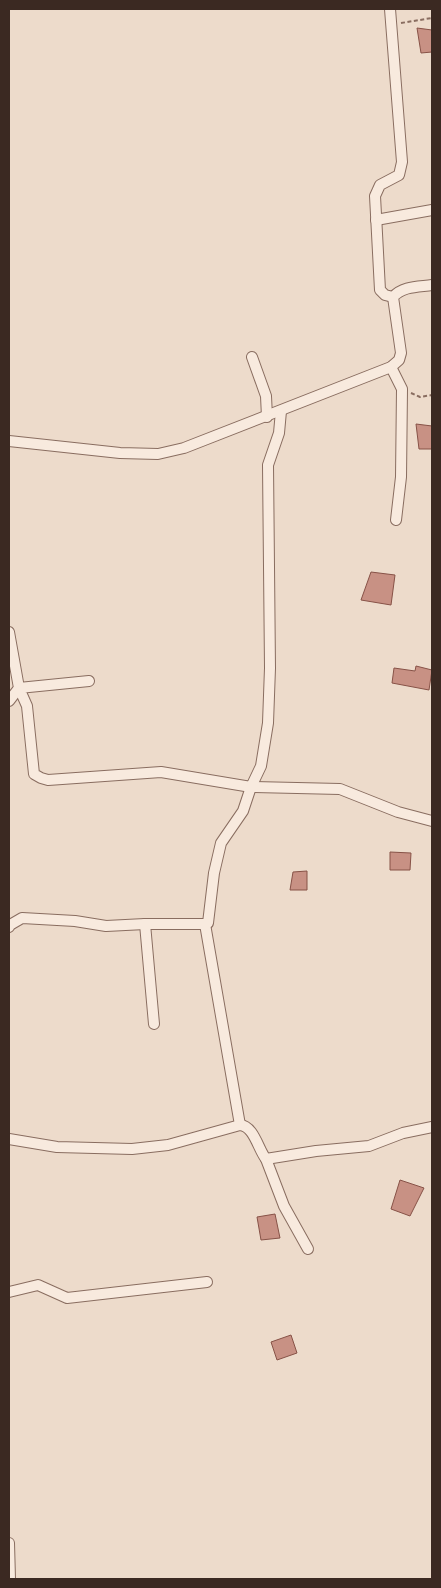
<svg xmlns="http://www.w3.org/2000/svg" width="441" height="1588" font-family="'Playfair Display',serif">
<rect width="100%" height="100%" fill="#eddbcb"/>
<g fill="#c89184" stroke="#875247">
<path d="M 417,28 L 432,30 L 432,52 L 421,53 Z"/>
<path d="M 416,424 L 432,426 L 432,449 L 419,449 Z"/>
<path d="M 371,572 L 395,575 L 391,605 L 361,600 Z"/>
<path d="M 416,666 L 432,670 L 429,690 L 392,683 L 394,668 L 415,671 Z"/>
<path d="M 390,852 L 411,853 L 410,870 L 390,870 Z"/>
<path d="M 307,871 L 307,890 L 290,890 L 293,872 Z"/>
<path d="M 400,1180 L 424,1188 L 410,1216 L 391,1209 Z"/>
<path d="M 275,1214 L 280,1238 L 261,1240 L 257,1217 Z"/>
<path d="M 291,1335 L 297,1353 L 277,1360 L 271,1342 Z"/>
</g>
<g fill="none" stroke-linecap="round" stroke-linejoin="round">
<g stroke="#896d60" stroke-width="12">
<g id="minor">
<path d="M 390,9 L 402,162 L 399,175 L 380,185 L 375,196 L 380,290 L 385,295 L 393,297"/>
<path d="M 376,220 L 432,210"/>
<path d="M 252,357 L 266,396 L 267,417"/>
<path d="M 391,367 L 402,389 L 401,477 L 396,520"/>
<path d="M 9,441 L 120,453 L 158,454 L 184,448 L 391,367 L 399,360 L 401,353 L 393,297 C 403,286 418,287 432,285"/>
<path d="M 9,632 L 19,688 L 9,701"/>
<path d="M 89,681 L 19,688 L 27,706 L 34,774 L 41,778 L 48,780 L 161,772 L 251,787 L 340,789 L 398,812 L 432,821"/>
<path d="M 145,924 L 154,1024"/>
<path d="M 205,924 L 240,1125"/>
<path d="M 9,927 L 10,925 L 22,918 L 75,921 L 106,926 L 145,924 L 205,924 L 208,923 L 214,873 L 221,843 L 243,811 L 251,787 L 261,766 L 268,723 L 270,668 L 268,465 L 279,433 L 281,411"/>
<path d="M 9,1139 L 57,1147 L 132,1149 L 168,1145 L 240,1125 C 254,1126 258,1149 266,1159 L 316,1151 L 369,1146 L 403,1133 L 432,1127"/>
<path d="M 266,1159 L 284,1206 L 308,1249"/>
<path d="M 9,1292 L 38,1285 L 67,1298 L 207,1282"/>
<path d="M 9,1543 L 10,1579"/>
</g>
</g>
<g stroke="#896d60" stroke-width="2" stroke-dasharray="4 2.5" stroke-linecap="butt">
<path d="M 401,23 L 432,18"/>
<path d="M 411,393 L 420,397 L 432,395"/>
</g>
<use href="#minor" stroke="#f8eade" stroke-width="10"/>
</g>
<rect width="441" height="1588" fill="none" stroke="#3b2922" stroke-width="20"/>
</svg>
